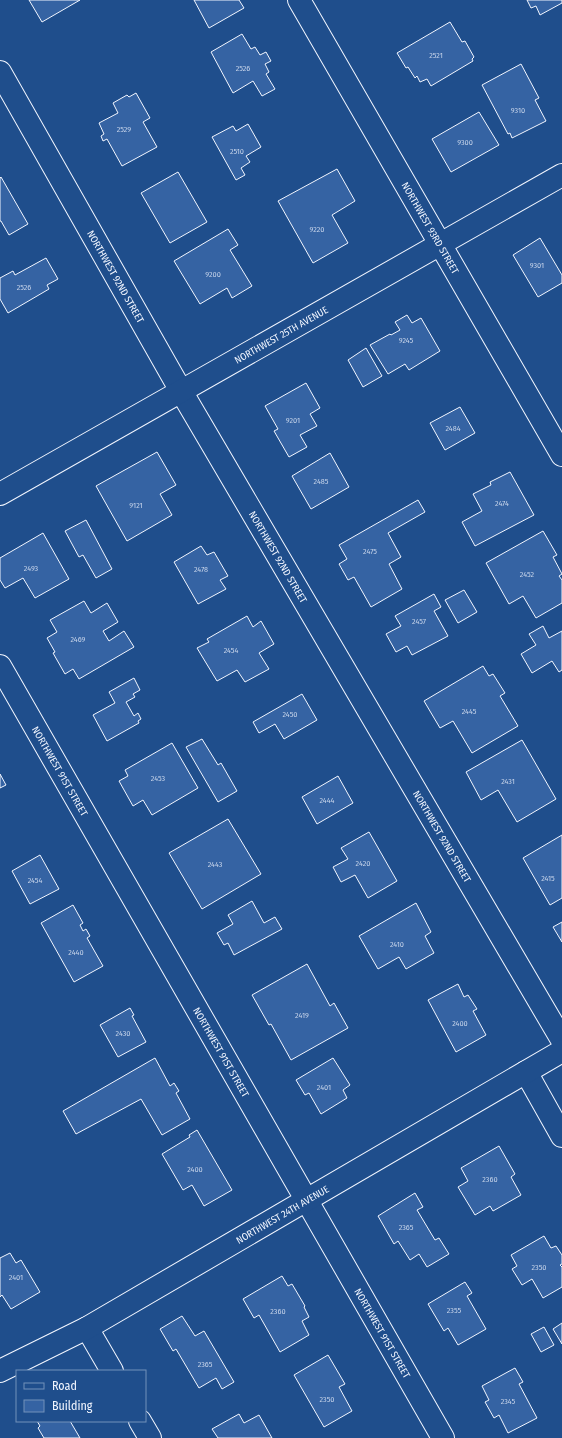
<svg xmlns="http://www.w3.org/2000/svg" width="562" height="1438" font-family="'Fira Sans Condensed',sans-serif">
<rect width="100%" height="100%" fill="#1f4e8c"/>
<g fill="#3563a3" stroke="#f2f6ff">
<path d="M 29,0 L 80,0 L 42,22 Z"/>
<path d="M 194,0 L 239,0 L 244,8 L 209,28 Z"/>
<path d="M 527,0 L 562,0 L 562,3 L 540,15 L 536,6 L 531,8 Z"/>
<path d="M 450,22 L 462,42 L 465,41 L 474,57 L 472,59 L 473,61 L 431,86 L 427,79 L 420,82 L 417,76 L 415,78 L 408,67 L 406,68 L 397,53 Z"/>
<path d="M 242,34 L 251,49 L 255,47 L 260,55 L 266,52 L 271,61 L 265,64 L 269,72 L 266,74 L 275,89 L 262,96 L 253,81 L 233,93 L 211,52 Z"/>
<path d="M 521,64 L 539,98 L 535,100 L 546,121 L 512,138 L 510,133 L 508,134 L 482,85 Z"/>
<path d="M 136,93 L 150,118 L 143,122 L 157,147 L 122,166 L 107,139 L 103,141 L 101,136 L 104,134 L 99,123 L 118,113 L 113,103 L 127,95 L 129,97 Z"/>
<path d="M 479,112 L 499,145 L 451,172 L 432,139 Z"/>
<path d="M 248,124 L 261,147 L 246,156 L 250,162 L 241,168 L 245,175 L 236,180 L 212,137 L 233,126 L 236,131 Z"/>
<path d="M 337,169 L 355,201 L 332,215 L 348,243 L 313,263 L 278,201 Z"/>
<path d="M 178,172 L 207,222 L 170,243 L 141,193 Z"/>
<path d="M 1,177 L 28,224 L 9,235 L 1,221 L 0,221 L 0,178 Z"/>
<path d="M 228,229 L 238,245 L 230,250 L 252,286 L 232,298 L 227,288 L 200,304 L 174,261 Z"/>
<path d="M 540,238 L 562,275 L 562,283 L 538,297 L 513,255 Z"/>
<path d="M 46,258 L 58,279 L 47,285 L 49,289 L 8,313 L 0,299 L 0,278 L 13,271 L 15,275 Z"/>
<path d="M 407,315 L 412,323 L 421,318 L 440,351 L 409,370 L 405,364 L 388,374 L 370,345 L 390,334 L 391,335 L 400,330 L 395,322 Z"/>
<path d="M 366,348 L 382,376 L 363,387 L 348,360 Z"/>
<path d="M 306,383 L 320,408 L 310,414 L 317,426 L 300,435 L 307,447 L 289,457 L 274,431 L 278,429 L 265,406 Z"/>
<path d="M 460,407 L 475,433 L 445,450 L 430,423 Z"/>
<path d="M 157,452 L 176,485 L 160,494 L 172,515 L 127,541 L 96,486 Z"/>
<path d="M 330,453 L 349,487 L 311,509 L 292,476 Z"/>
<path d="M 510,472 L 534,515 L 475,546 L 462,522 L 482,511 L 473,494 L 491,485 L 490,482 Z"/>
<path d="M 418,500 L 425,512 L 388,533 L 401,557 L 389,564 L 402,589 L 371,607 L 354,577 L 348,580 L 339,564 L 347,559 L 339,545 Z"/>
<path d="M 86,520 L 112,569 L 96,578 L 83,555 L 79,557 L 65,531 Z"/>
<path d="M 543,531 L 557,555 L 553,557 L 562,574 L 559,576 L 562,580 L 562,603 L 536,618 L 523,596 L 509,604 L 486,563 Z"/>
<path d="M 43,533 L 69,579 L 35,598 L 23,578 L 5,588 L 0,580 L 0,558 Z"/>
<path d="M 201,546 L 207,555 L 214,552 L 228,576 L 220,580 L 226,589 L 198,604 L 174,562 Z"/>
<path d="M 464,590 L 477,612 L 458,623 L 445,600 Z"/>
<path d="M 434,594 L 441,607 L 434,611 L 448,636 L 412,655 L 407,646 L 396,652 L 386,634 L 401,626 L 395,616 Z"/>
<path d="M 84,601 L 91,613 L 107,603 L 118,622 L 103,631 L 109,641 L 124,631 L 134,647 L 79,679 L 73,669 L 65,674 L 53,653 L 55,652 L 47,638 L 57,632 L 50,620 Z"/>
<path d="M 247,616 L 253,627 L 261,621 L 274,644 L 259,653 L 269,669 L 245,682 L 237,670 L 217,681 L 197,648 L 209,642 L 207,639 Z"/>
<path d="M 543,626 L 549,638 L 562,631 L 562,670 L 559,672 L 552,661 L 532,673 L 521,654 L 536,645 L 529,634 Z"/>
<path d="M 483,666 L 489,676 L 493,674 L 505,693 L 500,696 L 518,726 L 472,753 L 453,721 L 440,728 L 424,701 Z"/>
<path d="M 134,678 L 140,690 L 133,694 L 135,697 L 126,702 L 134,716 L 138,713 L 141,719 L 138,721 L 139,723 L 107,741 L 93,715 L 115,703 L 109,692 Z"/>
<path d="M 302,694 L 317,720 L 284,739 L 275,724 L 259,733 L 253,722 Z"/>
<path d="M 202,739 L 218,765 L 221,763 L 237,791 L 218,802 L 186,747 Z"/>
<path d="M 522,740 L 556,799 L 517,822 L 498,790 L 481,800 L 466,772 Z"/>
<path d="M 172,743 L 198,788 L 152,815 L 143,800 L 133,806 L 119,781 L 128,776 L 125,770 Z"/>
<path d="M 0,774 L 6,785 L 0,788 Z"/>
<path d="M 338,776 L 353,803 L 317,824 L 302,797 Z"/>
<path d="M 228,819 L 261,874 L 202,909 L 169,853 Z"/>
<path d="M 369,832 L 397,881 L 368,898 L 355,875 L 341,882 L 333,867 L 348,859 L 341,848 Z"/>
<path d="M 562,835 L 562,898 L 550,905 L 523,858 Z"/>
<path d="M 40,855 L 59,889 L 30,904 L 12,871 Z"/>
<path d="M 252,901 L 264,923 L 275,917 L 282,929 L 234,955 L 228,943 L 224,945 L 217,933 L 233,924 L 228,915 Z"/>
<path d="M 416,903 L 431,932 L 425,936 L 434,953 L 406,969 L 399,957 L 378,969 L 359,936 Z"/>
<path d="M 73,905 L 83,923 L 80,925 L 83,931 L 86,929 L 90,936 L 87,938 L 103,966 L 74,982 L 41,923 Z"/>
<path d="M 562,922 L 562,942 L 553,927 Z"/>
<path d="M 307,964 L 330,1006 L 334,1003 L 348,1028 L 291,1060 L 271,1024 L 269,1025 L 252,995 Z"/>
<path d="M 458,984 L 464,997 L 468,995 L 477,1009 L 473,1011 L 486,1035 L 456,1052 L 428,1000 Z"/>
<path d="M 130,1008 L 134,1015 L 132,1016 L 146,1042 L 118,1057 L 100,1025 Z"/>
<path d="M 155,1058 L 170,1086 L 174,1083 L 179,1091 L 176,1093 L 190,1119 L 162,1135 L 141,1099 L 76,1134 L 63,1111 Z"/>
<path d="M 333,1058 L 350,1085 L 343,1090 L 347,1098 L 321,1114 L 309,1093 L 305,1095 L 296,1080 Z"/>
<path d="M 197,1130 L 232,1190 L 204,1206 L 192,1185 L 183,1190 L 162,1154 L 190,1137 L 189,1135 Z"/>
<path d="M 499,1146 L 515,1174 L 511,1177 L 521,1195 L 493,1211 L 490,1206 L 475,1215 L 458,1187 L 468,1181 L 461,1168 Z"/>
<path d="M 415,1193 L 423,1207 L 417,1210 L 435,1240 L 439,1238 L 449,1254 L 427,1267 L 419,1254 L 410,1260 L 398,1241 L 394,1244 L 378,1216 Z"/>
<path d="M 544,1236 L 551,1248 L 556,1246 L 562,1255 L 562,1264 L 560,1265 L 562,1267 L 562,1287 L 543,1298 L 532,1279 L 522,1285 L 512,1269 L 517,1266 L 511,1255 Z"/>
<path d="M 10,1253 L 16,1263 L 21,1260 L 40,1292 L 11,1309 L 2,1295 L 0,1297 L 0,1258 Z"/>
<path d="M 282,1276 L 288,1286 L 292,1284 L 305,1306 L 304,1307 L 309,1317 L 302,1321 L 309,1335 L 280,1352 L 259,1315 L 254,1318 L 243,1299 Z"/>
<path d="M 465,1282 L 472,1293 L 467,1296 L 486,1329 L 458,1345 L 448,1328 L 444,1331 L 428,1304 Z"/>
<path d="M 182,1316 L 195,1336 L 204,1331 L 234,1382 L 222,1389 L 216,1378 L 199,1388 L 176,1349 L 173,1351 L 160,1329 Z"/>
<path d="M 562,1323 L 562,1344 L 553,1329 Z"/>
<path d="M 544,1327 L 554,1345 L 541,1352 L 531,1334 Z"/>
<path d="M 328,1355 L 345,1384 L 339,1387 L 352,1411 L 324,1427 L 294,1375 Z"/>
<path d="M 515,1368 L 523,1382 L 519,1384 L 537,1418 L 508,1433 L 499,1415 L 494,1418 L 485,1402 L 489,1400 L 482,1386 Z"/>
<path d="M 239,1414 L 244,1423 L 259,1415 L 272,1438 L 218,1438 L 212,1429 Z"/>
<path d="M 37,1421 L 70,1421 L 80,1438 L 44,1438 L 38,1428 L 40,1426 Z"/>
</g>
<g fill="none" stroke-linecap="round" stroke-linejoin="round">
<g stroke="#f2f6ff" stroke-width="24">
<g id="minor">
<path id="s1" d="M 299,0 L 562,455"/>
<path id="s2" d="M 0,72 L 181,391 L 562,1040"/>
<path id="s3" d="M 0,494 L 562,175"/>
<path id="s4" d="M 0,666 L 443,1438"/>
<path d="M 526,1072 L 562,1136"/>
<path d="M 87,1328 L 112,1371"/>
<path id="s5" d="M 0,1371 L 87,1328 L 562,1051"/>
<path d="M 140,1421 L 150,1438"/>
</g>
</g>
<use href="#minor" stroke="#1f4e8c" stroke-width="22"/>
</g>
<g text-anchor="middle" stroke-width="3" stroke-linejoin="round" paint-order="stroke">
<g font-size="8" fill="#c3d1e8">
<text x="436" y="58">2521</text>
<text x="243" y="71">2526</text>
<text x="518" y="113">9310</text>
<text x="124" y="132">2529</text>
<text x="465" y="145">9300</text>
<text x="237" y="154">2510</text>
<text x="317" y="232">9220</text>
<text x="537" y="268">9301</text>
<text x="213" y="277">9200</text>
<text x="24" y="290">2526</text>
<text x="406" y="343">9245</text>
<text x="293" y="423">9201</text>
<text x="453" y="431">2484</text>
<text x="321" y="484">2485</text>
<text x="502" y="506">2474</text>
<text x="136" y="508">9121</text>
<text x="370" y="554">2475</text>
<text x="31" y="571">2493</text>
<text x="201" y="572">2478</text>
<text x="527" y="577">2452</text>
<text x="419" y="624">2457</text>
<text x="78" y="642">2469</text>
<text x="231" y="653">2454</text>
<text x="469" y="714">2445</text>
<text x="290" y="717">2450</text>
<text x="158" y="781">2453</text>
<text x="508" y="784">2431</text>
<text x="327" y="803">2444</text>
<text x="363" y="866">2420</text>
<text x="215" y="867">2443</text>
<text x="548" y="881">2415</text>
<text x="35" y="883">2454</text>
<text x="397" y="947">2410</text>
<text x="76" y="955">2440</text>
<text x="302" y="1018">2419</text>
<text x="460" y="1026">2400</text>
<text x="123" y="1036">2430</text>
<text x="324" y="1090">2401</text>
<text x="195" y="1172">2400</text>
<text x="490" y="1182">2360</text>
<text x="406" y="1230">2365</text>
<text x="539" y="1270">2350</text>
<text x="16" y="1280">2401</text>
<text x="454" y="1313">2355</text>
<text x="278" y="1314">2360</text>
<text x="205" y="1367">2365</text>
<text x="327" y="1402">2350</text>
<text x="508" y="1404">2345</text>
</g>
<g font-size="10" fill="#f2f6ff" stroke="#1f4e8c">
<text dy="4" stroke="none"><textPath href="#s1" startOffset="263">NORTHWEST 93RD STREET</textPath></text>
<text dy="4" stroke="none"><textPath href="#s2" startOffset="235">NORTHWEST 92ND STREET</textPath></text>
<text dy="4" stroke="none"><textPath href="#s3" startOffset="323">NORTHWEST 25TH AVENUE</textPath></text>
<text dy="4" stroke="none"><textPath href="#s2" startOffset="559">NORTHWEST 92ND STREET</textPath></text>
<text dy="4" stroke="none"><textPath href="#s4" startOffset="121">NORTHWEST 91ST STREET</textPath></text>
<text dy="4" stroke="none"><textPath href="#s2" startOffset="883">NORTHWEST 92ND STREET</textPath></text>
<text dy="4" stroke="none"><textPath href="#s4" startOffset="445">NORTHWEST 91ST STREET</textPath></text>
<text dy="4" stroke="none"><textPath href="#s5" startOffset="323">NORTHWEST 24TH AVENUE</textPath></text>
<text dy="4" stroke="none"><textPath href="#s4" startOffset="769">NORTHWEST 91ST STREET</textPath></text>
</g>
</g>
<rect x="16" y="1370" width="130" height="52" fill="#1f4e8c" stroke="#7391ba"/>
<rect x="24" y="1383" width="20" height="6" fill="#1f4e8c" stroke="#7391ba"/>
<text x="52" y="1390" font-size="12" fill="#f2f6ff">Road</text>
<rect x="24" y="1400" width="20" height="12" fill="#3563a3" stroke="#7391ba"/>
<text x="52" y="1410" font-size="12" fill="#f2f6ff">Building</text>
</svg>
